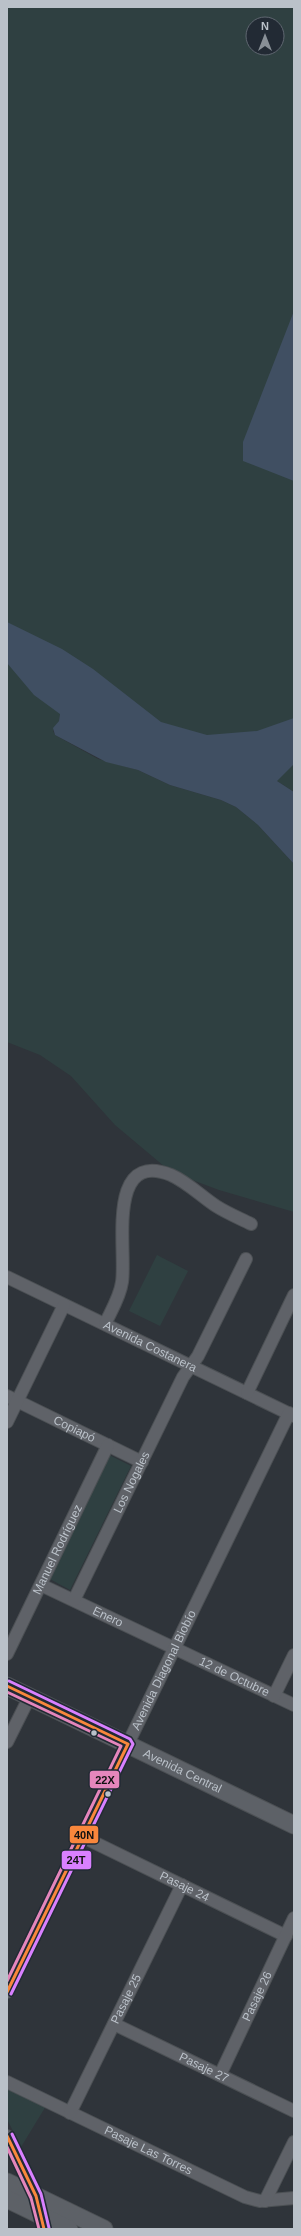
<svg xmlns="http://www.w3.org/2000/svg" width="301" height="2236" font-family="Helvetica,sans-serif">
<rect width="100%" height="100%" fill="#2f343a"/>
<g fill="#2f4041" fill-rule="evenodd">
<path d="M 7,7 L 294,7 L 294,792 L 277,781 L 60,714 L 59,721 L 53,731 L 55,735 L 98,759 L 138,770 L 170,785 L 221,800 L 236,807 L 258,825 L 294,864 L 294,1212 L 219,1190 L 171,1172 L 115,1125 L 71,1076 L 40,1055 L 7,1042 ZM 253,24 L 277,24 L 277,48 L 253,48 Z"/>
<path d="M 157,1255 L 188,1271 L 160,1326 L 129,1311 Z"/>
<path d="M 107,1454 L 131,1466 L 70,1590 L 50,1579 Z"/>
<path d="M 7,2088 L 46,2106 L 21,2147 L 7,2119 Z"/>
</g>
<g fill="#404f62">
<path d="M 294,311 L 294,481 L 243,461 L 243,442 Z"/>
<path d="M 7,622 L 62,649 L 93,669 L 161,722 L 207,735 L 257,731 L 294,718 L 294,764 L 277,781 L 294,792 L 294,864 L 258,825 L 236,807 L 221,800 L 170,785 L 138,770 L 106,762 L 55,735 L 53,728 L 59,721 L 60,714 L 34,695 L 7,663 Z"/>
</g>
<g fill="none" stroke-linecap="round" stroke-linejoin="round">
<g stroke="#4c5054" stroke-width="14">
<g id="street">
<path id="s1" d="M 7,1277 L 294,1416"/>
<path d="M 105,1324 C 111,1311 120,1297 122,1282 C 127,1251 105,1149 171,1175 C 187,1182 201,1196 216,1206 C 227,1213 239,1218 251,1224"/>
<path d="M 247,1393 L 294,1295"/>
<path id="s2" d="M 7,1396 L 142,1462"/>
<path d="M 7,1422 L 64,1305"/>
<path id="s3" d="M 41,1585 L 294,1705"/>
<path id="s4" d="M 74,1600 L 183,1377 L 198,1356 L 246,1259"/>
<path id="s5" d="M 7,1654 L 108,1445"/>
<path d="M 274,1696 L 294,1655"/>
<path d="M 7,1742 L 30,1696"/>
<path id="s6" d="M 83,1837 L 286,1936"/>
<path id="s7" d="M 7,1992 L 289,1413"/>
<path id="s8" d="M 114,2024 L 294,2111"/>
<path id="s9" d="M 220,2075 L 294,1918"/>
<path id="s10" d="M 7,2082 L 245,2197 L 260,2201 L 294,2198"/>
<path id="s11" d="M 70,2113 L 182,1885"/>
<path d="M 7,2136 L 36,2196"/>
<path d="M 265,2201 L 294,2142"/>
</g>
</g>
<g stroke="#4c5054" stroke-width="19">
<g id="secondary">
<path id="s12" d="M 7,1686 L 294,1825"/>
<path d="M 7,2182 L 104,2229"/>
<path d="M 7,2199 L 69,2229"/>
</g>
</g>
<use href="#street" stroke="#5f6268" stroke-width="12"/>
<use href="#secondary" stroke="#5d6167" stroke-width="17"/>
<g stroke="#222a34" stroke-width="6">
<g id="bus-1">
<path d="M 7,1686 L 128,1744 L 7,1992"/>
<path d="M 7,2136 L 36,2196 L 44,2229"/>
</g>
</g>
<g stroke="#222a34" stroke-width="6">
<g id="bus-2">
<path d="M 7,1692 L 121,1746 L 7,1981"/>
<path d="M 7,2147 L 31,2198 L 39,2229"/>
</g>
</g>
<g stroke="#222a34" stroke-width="6">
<g id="bus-3">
<path d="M 9,1681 L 130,1739 L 133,1744 L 11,1994"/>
<path d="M 12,2134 L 41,2194 L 49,2228"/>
</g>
</g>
<use href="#bus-1" stroke="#f9873c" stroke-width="3"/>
<use href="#bus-2" stroke="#e586bc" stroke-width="3"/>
<use href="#bus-3" stroke="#d980ff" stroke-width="3"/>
</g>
<g fill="#bac1c9" stroke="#222a34" stroke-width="1.5">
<circle cx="94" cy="1733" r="3.5"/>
<circle cx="108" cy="1794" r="3.5"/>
</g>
<g text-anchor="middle" stroke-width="4" stroke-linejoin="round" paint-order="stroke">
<g font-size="12" fill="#bac1c9" stroke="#222a34">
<text dy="4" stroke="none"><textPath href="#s1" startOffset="159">Avenida Costanera</textPath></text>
<text dy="4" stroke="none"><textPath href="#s2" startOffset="75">Copiapó</textPath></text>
<text dy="4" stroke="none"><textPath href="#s4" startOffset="131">Los Nogales</textPath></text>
<text dy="4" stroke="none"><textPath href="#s5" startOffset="116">Manuel Rodríguez</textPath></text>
<text dy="4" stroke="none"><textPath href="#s3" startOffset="74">Enero</textPath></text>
<text dy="4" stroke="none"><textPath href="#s7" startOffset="358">Avenida Diagonal Biobío</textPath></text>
<text dy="4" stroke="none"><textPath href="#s3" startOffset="214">12 de Octubre</textPath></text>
<text dy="4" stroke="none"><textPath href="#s12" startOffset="195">Avenida Central</textPath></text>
<text dy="4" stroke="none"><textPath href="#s6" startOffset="113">Pasaje 24</textPath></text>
<text dy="4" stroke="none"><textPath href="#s9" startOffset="87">Pasaje 26</textPath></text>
<text dy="4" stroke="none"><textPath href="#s11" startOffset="127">Pasaje 25</textPath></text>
<text dy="4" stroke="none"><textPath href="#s8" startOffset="100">Pasaje 27</textPath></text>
<text dy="4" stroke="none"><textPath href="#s10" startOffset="157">Pasaje Las Torres</textPath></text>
</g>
</g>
<g stroke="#222a34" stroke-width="1.5">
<rect x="89" y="1770" width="31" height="19" rx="4" fill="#e586bc"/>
<rect x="69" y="1825" width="30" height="19" rx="4" fill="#f9873c"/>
<rect x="61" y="1850" width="31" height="20" rx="4" fill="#d980ff"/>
</g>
<g font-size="11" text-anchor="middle" font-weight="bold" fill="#111">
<text x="105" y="1784">22X</text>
<text x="84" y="1839">40N</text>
<text x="76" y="1864">24T</text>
</g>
<rect width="301" height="2236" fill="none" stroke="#bac1c9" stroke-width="16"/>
<g transform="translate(265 36)"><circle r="19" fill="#222a34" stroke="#5f6670"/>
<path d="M0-3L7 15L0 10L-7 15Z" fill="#899097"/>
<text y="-6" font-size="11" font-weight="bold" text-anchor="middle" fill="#bac1c9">N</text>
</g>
</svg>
